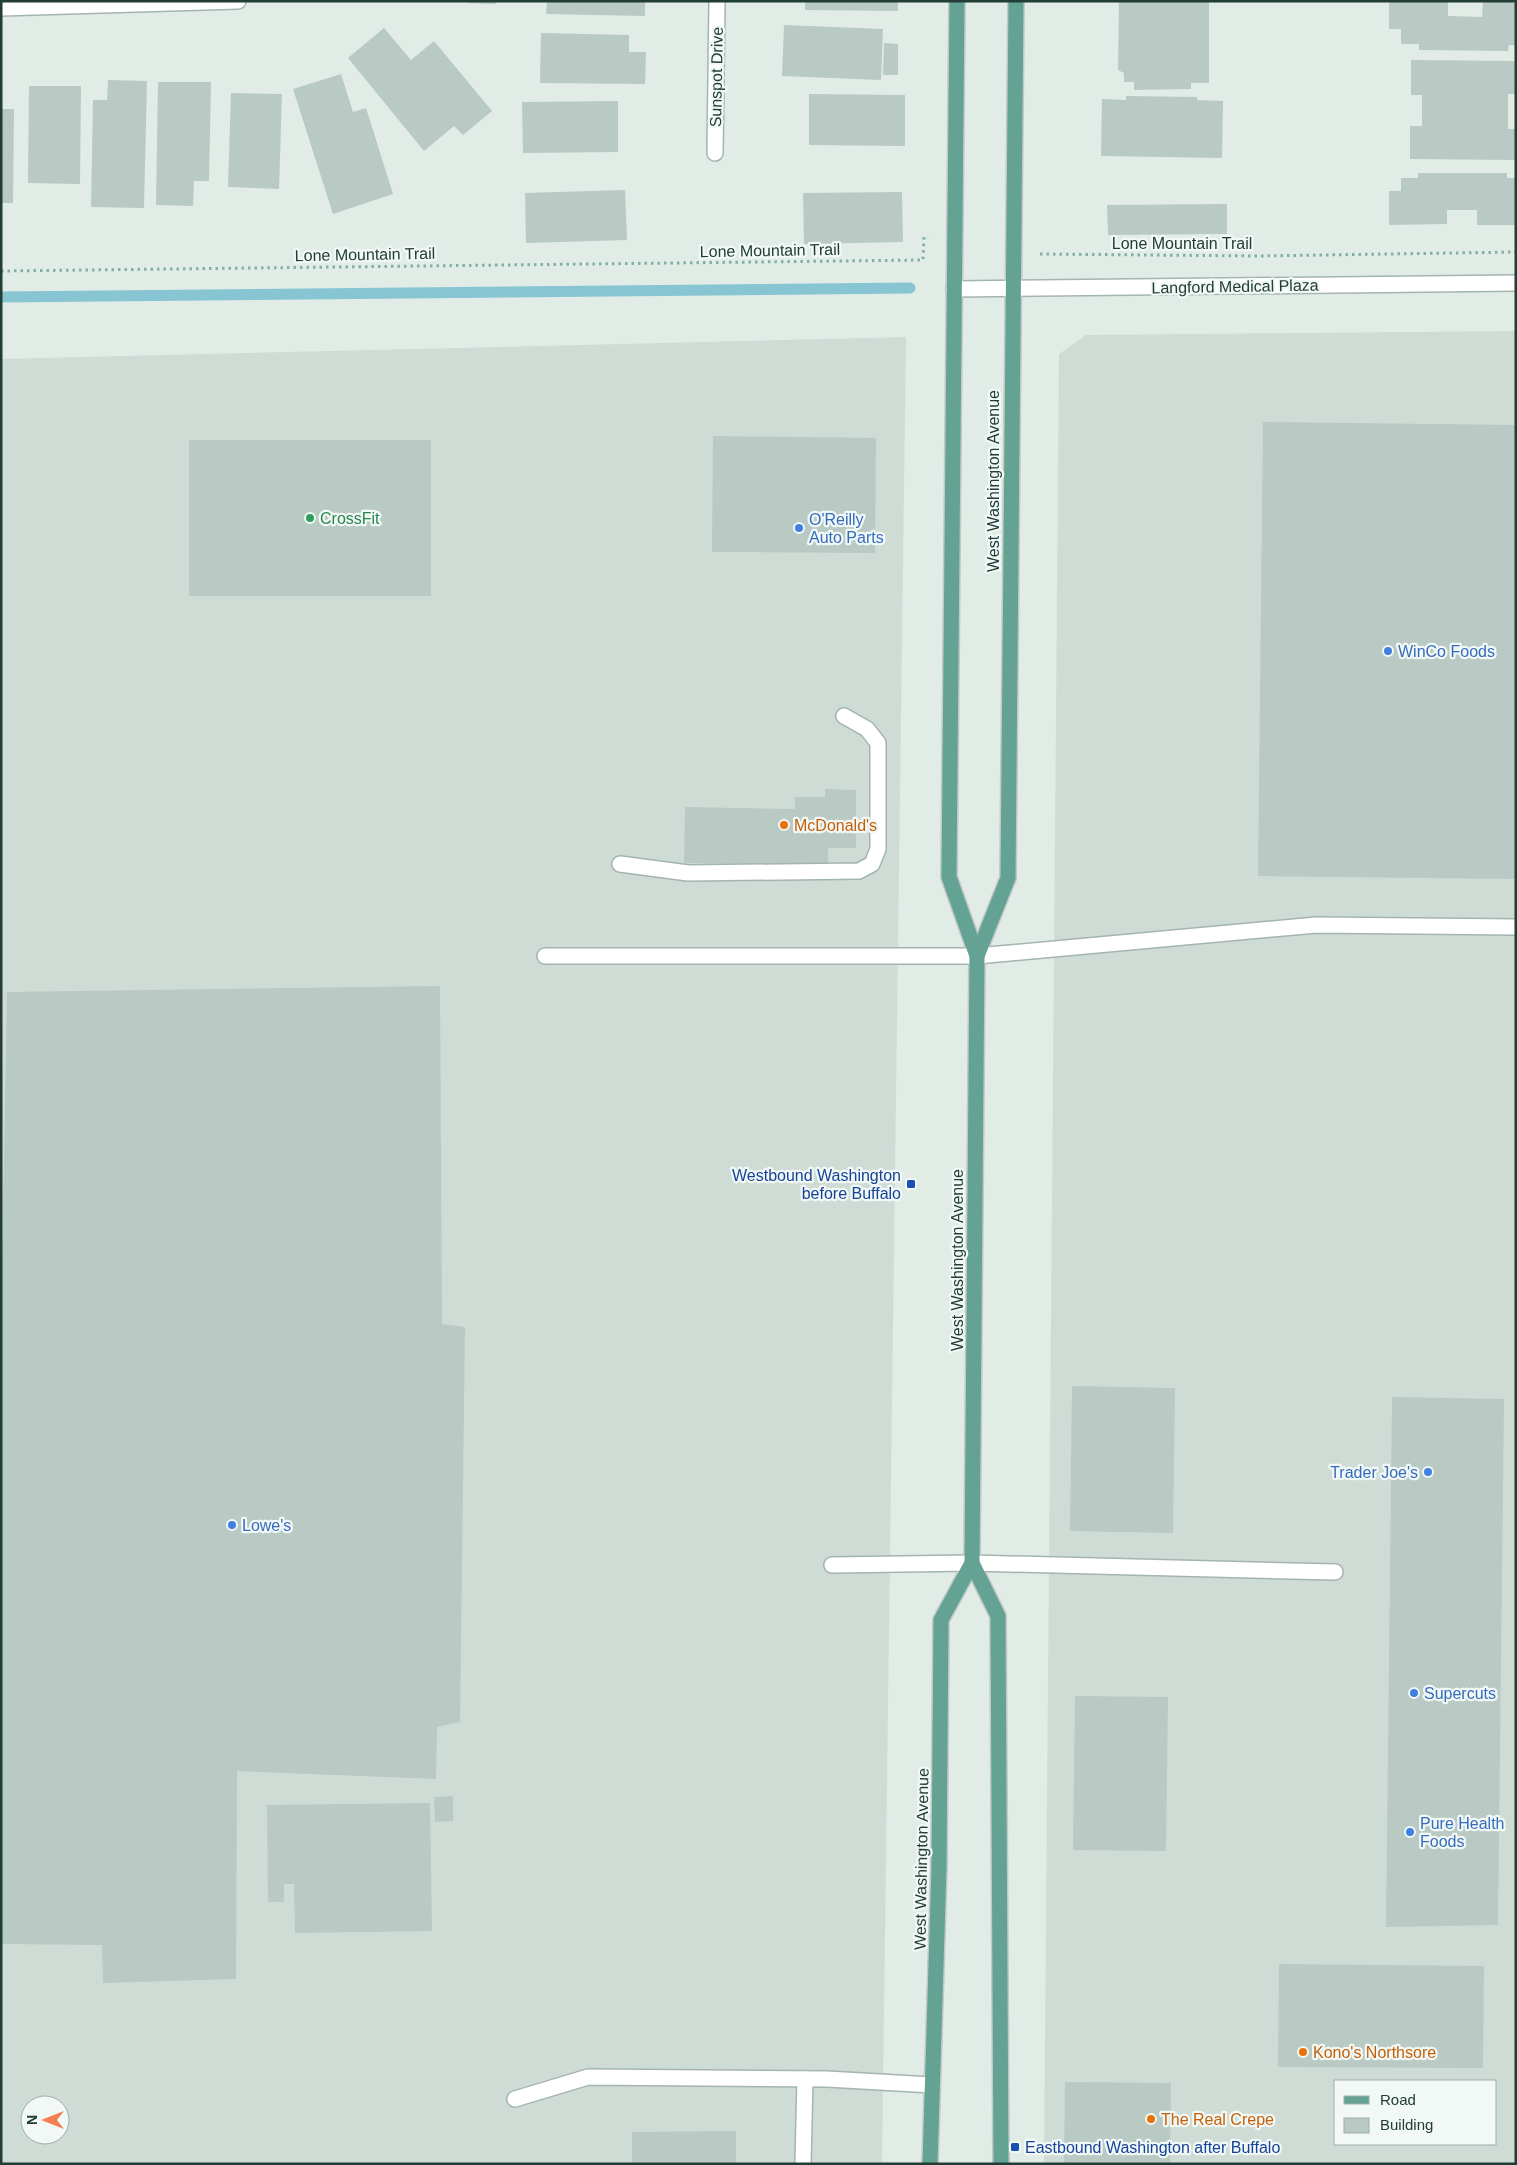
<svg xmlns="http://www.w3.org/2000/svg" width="1517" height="2165" font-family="Helvetica,sans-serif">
<rect width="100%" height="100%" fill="#e1ece7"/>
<g fill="#cfdcd6" fill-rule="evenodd">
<path d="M 1516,331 L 1516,2164 L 1044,2164 L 1059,354 L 1086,335 ZM 1336,2081 L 1496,2081 L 1496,2144 L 1336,2144 Z"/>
<path d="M 906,337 L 882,2164 L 1,2164 L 1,359 ZM 30,2105 L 60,2105 L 60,2135 L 30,2135 Z"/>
</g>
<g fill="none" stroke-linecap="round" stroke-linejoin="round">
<path stroke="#87c5d2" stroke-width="11" d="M 1,297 L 910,288"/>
</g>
<g fill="#b9c9c3">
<path d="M 467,1 L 496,1 L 496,4 L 467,3 Z"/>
<path d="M 547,1 L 645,1 L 645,16 L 546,14 Z"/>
<path d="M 805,1 L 898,1 L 898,11 L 805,10 Z"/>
<path d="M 1119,1 L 1209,1 L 1209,83 L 1191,83 L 1191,89 L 1134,90 L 1134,82 L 1124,82 L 1124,73 L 1118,70 Z"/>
<path d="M 1389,1 L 1448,1 L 1448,16 L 1482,17 L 1483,1 L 1516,1 L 1516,45 L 1509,45 L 1508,51 L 1419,50 L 1419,44 L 1401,44 L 1401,29 L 1389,29 Z"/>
<path d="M 784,25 L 883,29 L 881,80 L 782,76 Z"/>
<path d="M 384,28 L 411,60 L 434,41 L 492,111 L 463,135 L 454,126 L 424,151 L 348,58 Z"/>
<path d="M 541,33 L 629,35 L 629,52 L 646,52 L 645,84 L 540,83 Z"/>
<path d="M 884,43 L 898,44 L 898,75 L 883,75 Z"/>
<path d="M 1411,60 L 1516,61 L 1516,94 L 1508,94 L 1508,129 L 1516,129 L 1516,160 L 1410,159 L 1410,126 L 1422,126 L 1422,95 L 1411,95 Z"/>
<path d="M 341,74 L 353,112 L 366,108 L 393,194 L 333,214 L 293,89 Z"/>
<path d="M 108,80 L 147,81 L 144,208 L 91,207 L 93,100 L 107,100 Z"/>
<path d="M 158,82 L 211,82 L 209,181 L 194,181 L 193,206 L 156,205 Z"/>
<path d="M 29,86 L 81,86 L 80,184 L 28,183 Z"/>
<path d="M 231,93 L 282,94 L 279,189 L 228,187 Z"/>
<path d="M 809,94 L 905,95 L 905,146 L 809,145 Z"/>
<path d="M 1126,96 L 1197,97 L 1197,100 L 1223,101 L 1222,158 L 1101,156 L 1102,99 L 1126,100 Z"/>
<path d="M 618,101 L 618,152 L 523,153 L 522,102 Z"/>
<path d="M 1,109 L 14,109 L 13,203 L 1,203 Z"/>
<path d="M 1418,173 L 1507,173 L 1507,178 L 1516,178 L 1516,225 L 1477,225 L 1477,210 L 1447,210 L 1447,224 L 1389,225 L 1389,191 L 1401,191 L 1401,178 L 1418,178 Z"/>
<path d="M 625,190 L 627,240 L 526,243 L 525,193 Z"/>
<path d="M 902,192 L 903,242 L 804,244 L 803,193 Z"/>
<path d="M 1227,204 L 1227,234 L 1108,235 L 1107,205 Z"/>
<path d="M 1263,422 L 1516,425 L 1516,879 L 1258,876 Z"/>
<path d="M 713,436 L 876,438 L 875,553 L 712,552 Z"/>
<rect x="189" y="440" width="242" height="156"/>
<path d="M 825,789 L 856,790 L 856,848 L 828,848 L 828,865 L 684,863 L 685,807 L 795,809 L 795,797 L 825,797 Z"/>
<path d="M 440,986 L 442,1324 L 465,1327 L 460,1722 L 437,1727 L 436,1779 L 237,1771 L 236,1979 L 103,1983 L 102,1945 L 1,1944 L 1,1327 L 7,992 Z"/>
<path d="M 1072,1386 L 1175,1388 L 1173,1533 L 1070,1531 Z"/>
<path d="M 1392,1397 L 1504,1399 L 1498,1925 L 1386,1927 Z"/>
<path d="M 1075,1696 L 1168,1697 L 1166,1851 L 1073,1850 Z"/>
<path d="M 453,1796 L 453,1821 L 435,1822 L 434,1797 Z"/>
<path d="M 430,1803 L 432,1931 L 295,1933 L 294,1884 L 284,1884 L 284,1902 L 268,1902 L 267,1805 Z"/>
<path d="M 1279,1964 L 1484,1966 L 1483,2068 L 1278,2067 Z"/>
<path d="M 1065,2082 L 1171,2083 L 1170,2164 L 1064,2164 Z"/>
<path d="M 736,2131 L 736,2164 L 632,2164 L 632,2132 Z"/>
</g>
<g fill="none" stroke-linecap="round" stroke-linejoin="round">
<g stroke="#a4b4ae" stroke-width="18">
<g id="minor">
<path d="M 1,8 L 238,1"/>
<path d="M 715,153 L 717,1"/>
<path d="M 954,289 L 1516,283"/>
<path d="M 620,864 L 688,873 L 859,871 L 872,864 L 878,849 L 878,743 L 867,729 L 844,716"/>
<path d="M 545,956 L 977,956 L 1316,925 L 1516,927"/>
<path d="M 832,1565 L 972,1563 L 1335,1572"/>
<path d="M 515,2099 L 588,2077 L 827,2079 L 932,2085"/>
<path d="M 803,2164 L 805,2079"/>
</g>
</g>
<g stroke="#c1c9c7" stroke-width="18">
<g id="major">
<path d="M 957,1 L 949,877 L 977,956 L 972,1563 L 998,1616 L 1001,2164"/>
<path d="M 977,956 L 1008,878 L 1016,1"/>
<path d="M 930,2164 L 939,1867 L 941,1620 L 972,1563"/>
</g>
</g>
<g stroke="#80b0a2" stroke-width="3" stroke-dasharray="2.5 4" stroke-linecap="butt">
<path d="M 1040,254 L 1258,256 L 1516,252"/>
<path d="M 1,271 L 923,260 L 924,237 L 928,238"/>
</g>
<use href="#minor" stroke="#fff" stroke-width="15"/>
<use href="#major" stroke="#64a294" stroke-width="15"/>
</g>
<circle fill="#2e9e5b" stroke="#f1f8f5" stroke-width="2" cx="310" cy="518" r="5"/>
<g fill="#3f7fe0" stroke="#f1f8f5" stroke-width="2">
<circle cx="799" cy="528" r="5"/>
<circle cx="1388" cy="651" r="5"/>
<circle cx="1428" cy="1472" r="5"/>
<circle cx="232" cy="1525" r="5"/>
<circle cx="1414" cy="1693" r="5"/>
<circle cx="1410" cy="1832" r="5"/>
</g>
<g fill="#e8710a" stroke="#f1f8f5" stroke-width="2">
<circle cx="784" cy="825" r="5"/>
<circle cx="1303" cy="2052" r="5"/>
<circle cx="1151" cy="2119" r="5"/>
</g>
<g fill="#1a4fb4" stroke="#f1f8f5" stroke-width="2">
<rect x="906" y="1179" width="10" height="10" rx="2.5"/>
<rect x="1010" y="2142" width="10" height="10" rx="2.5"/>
</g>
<g text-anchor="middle" stroke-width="4.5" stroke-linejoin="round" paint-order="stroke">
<g font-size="16" fill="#213d36" stroke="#f1f8f5">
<text transform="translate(716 77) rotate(-89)" y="6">Sunspot Drive</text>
<text x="1182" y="249">Lone Mountain Trail</text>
<text transform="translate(770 250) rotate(-1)" y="6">Lone Mountain Trail</text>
<text transform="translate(365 254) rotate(-1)" y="6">Lone Mountain Trail</text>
<text transform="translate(1235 286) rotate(-1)" y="6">Langford Medical Plaza</text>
<text transform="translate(993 481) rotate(-90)" y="6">West Washington Avenue</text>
<text transform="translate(957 1260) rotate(-90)" y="6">West Washington Avenue</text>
<text transform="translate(921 1859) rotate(-89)" y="6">West Washington Avenue</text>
</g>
<g font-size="16" fill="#27864d" stroke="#f1f8f5" text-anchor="start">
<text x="320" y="524">CrossFit</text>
</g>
<g font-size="16" fill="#366cbe" stroke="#f1f8f5" text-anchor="start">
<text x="809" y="525">O'Reilly<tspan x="809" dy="18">Auto Parts</tspan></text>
<text x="1398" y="657">WinCo Foods</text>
<text x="1418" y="1478" text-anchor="end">Trader Joe's</text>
<text x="242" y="1531">Lowe's</text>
<text x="1424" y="1699">Supercuts</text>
<text x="1420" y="1829">Pure Health<tspan x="1420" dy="18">Foods</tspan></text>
</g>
<g font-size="16" fill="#c56008" stroke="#f1f8f5" text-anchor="start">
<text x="794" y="831">McDonald's</text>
<text x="1313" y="2058">Kono's Northsore</text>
<text x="1161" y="2125">The Real Crepe</text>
</g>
<g font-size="16" fill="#164399" stroke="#f1f8f5" text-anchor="end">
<text x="901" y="1181">Westbound Washington<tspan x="901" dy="18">before Buffalo</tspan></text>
<text x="1025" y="2153" text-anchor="start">Eastbound Washington after Buffalo</text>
</g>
</g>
<rect width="1517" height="2165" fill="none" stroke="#213d36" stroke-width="5"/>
<rect x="1334" y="2080" width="162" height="65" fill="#f1f8f5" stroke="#9eada9"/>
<rect x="1344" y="2096" width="25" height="8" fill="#64a294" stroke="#9eada9"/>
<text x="1380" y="2105" font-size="15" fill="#213d36">Road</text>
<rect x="1344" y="2118" width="25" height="15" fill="#b9c9c3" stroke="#9eada9"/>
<text x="1380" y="2130" font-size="15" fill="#213d36">Building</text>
<g transform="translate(45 2120) rotate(270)"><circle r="24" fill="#f1f8f5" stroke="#9eada9"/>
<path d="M0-4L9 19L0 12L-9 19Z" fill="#f58056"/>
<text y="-8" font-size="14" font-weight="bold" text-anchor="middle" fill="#213d36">N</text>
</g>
</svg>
